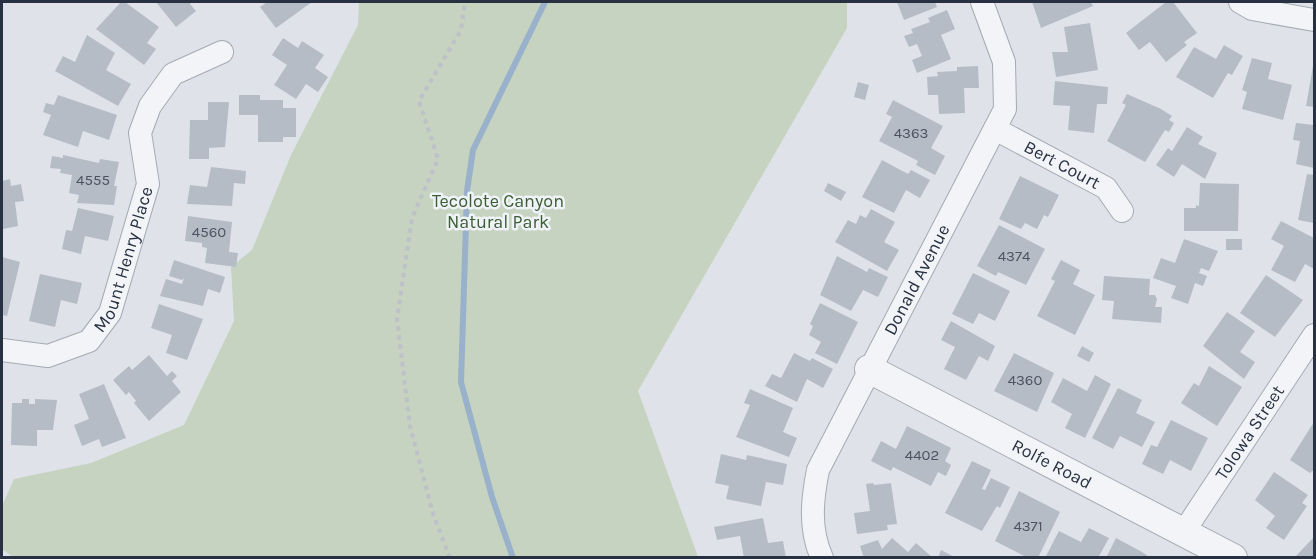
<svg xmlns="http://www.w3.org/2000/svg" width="1316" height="559" font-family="Karla,sans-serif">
<rect width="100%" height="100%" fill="#dfe3e9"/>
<path fill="#c5d3c0" d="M 359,2 L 847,2 L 847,28 L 638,391 L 698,557 L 14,558 L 2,549 L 2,506 L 14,479 L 91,463 L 184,425 L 234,321 L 231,267 L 252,250 L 291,155 L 358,25 Z"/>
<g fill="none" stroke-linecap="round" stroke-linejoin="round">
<path stroke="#99b1cb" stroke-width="6" d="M 513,558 L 492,497 L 461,382 L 467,191 L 473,150 L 545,2"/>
</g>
<g fill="#b6bcc6">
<path d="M 121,2 L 125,2 L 159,27 L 147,43 L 156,49 L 144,65 L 96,29 Z"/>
<path d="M 156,2 L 192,2 L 190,4 L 196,11 L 176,27 Z"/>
<path d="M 267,2 L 312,2 L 276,28 L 260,7 Z"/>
<path d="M 897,2 L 935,2 L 937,7 L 904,20 Z"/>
<path d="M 1032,2 L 1091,2 L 1093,6 L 1041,28 Z"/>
<path d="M 1166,2 L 1173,2 L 1197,33 L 1184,42 L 1187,45 L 1166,62 L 1150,42 L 1139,50 L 1126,33 Z"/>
<path d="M 947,10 L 955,29 L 941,35 L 951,59 L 917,73 L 912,60 L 922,56 L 917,44 L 909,47 L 904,36 L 913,33 L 911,29 L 930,22 L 928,18 Z"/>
<path d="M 1090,23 L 1098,70 L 1056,77 L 1052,52 L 1068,52 L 1064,27 Z"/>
<path d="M 87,35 L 115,53 L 106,70 L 131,84 L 118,106 L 55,71 L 63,56 L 75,62 Z"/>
<path d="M 283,38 L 298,48 L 302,41 L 324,55 L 315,68 L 328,77 L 318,92 L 306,84 L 296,99 L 274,85 L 287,65 L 272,55 Z"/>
<path d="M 1224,45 L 1243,56 L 1232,75 L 1228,73 L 1213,98 L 1176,77 L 1194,47 L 1216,59 Z"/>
<path d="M 1252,58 L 1272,63 L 1268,79 L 1292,85 L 1283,120 L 1242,109 L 1247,92 L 1242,90 Z"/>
<path d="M 978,66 L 979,88 L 964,88 L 965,113 L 939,114 L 938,95 L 928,95 L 927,77 L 938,76 L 937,72 L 957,71 L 957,67 Z"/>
<path d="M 1313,66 L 1314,67 L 1314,107 L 1306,106 Z"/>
<path d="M 1055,81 L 1108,87 L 1107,104 L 1097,104 L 1094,133 L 1068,130 L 1070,106 L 1053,105 Z"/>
<path d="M 858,82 L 869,85 L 865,100 L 854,97 Z"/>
<path d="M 1127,94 L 1161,109 L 1172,116 L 1169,120 L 1174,123 L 1169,132 L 1165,130 L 1145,162 L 1107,141 L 1126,105 L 1122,103 Z"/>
<path d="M 58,95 L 117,115 L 109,140 L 83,131 L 78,147 L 43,135 L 51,115 L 43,112 L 46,103 L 54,105 Z"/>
<path d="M 239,95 L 260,95 L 260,100 L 283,100 L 283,108 L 296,108 L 296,137 L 283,137 L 283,142 L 258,142 L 258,115 L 239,115 Z"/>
<path d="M 893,100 L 943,126 L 931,148 L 945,156 L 935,175 L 916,165 L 918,161 L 879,141 L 892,117 L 886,114 Z"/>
<path d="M 208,102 L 229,102 L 225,147 L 209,148 L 209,159 L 189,159 L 190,120 L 208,120 Z"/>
<path d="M 1296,123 L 1314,125 L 1314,168 L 1296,164 L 1300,141 L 1293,140 Z"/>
<path d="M 1187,127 L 1203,137 L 1198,144 L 1217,153 L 1205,179 L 1182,164 L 1174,177 L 1156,165 L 1168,148 L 1172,151 Z"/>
<path d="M 63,155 L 99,163 L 100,159 L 119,162 L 114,186 L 117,186 L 114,205 L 77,203 L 79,195 L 69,193 L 72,175 L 60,173 L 61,169 L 50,168 L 52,156 L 63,158 Z"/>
<path d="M 882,160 L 908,174 L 911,170 L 930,180 L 920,198 L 906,190 L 894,213 L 862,197 Z"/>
<path d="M 211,167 L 246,171 L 245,184 L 234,183 L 232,206 L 187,204 L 190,185 L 207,187 Z"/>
<path d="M 1307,174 L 1314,175 L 1314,223 L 1298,220 Z"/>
<path d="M 1020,176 L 1059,195 L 1048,217 L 1044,215 L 1037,229 L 1025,223 L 1021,229 L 999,219 Z"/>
<path d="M 10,179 L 11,186 L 21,184 L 24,201 L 15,202 L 18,226 L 3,229 L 2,181 Z"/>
<path d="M 828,183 L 846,192 L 841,201 L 824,191 Z"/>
<path d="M 1200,183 L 1239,184 L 1238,231 L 1184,231 L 1184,208 L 1196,208 L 1196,205 L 1199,206 Z"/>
<path d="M 78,208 L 114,216 L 108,241 L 85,236 L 81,254 L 62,249 L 66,230 L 72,231 Z"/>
<path d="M 871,209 L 895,222 L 884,242 L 899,250 L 887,271 L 835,242 L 848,220 L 856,224 L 860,215 L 866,218 Z"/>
<path d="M 188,216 L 232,222 L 229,252 L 238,253 L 236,267 L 205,263 L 207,248 L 202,247 L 202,243 L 185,241 Z"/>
<path d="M 1281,221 L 1314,238 L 1314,269 L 1305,264 L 1295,282 L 1271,270 L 1284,246 L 1271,239 Z"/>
<path d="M 999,225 L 1045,249 L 1026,285 L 998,272 L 996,276 L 977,266 Z"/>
<path d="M 1184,239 L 1218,251 L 1209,271 L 1201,268 L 1199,273 L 1207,276 L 1203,286 L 1195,283 L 1188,304 L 1171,298 L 1176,286 L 1153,278 L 1161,258 L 1175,263 Z"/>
<rect x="1226" y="239" width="16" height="11"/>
<path d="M 837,256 L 867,272 L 869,268 L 888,277 L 878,297 L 863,290 L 851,311 L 820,295 Z"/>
<path d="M 2,257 L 20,262 L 7,316 L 2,315 Z"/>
<path d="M 174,260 L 225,277 L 220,293 L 208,289 L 203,306 L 160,296 L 166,279 L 182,284 L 184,278 L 182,280 L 169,276 Z"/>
<path d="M 1061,260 L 1080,270 L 1073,284 L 1095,295 L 1075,335 L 1037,316 L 1055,281 L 1051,279 Z"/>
<path d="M 973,273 L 1010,291 L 995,321 L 979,313 L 973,324 L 952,314 Z"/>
<path d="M 40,274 L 82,283 L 77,304 L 61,300 L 55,327 L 29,321 Z"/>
<path d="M 1266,275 L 1303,300 L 1275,337 L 1240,313 Z"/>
<path d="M 1104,276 L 1150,279 L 1149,295 L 1155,295 L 1157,299 L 1155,307 L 1162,307 L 1161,323 L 1112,319 L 1114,301 L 1102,300 Z"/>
<path d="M 820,303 L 858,322 L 837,364 L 815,353 L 821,342 L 809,335 L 813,326 L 810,324 Z"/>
<path d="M 159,304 L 203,319 L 187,360 L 166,353 L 172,335 L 151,328 Z"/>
<path d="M 1227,312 L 1255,331 L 1240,352 L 1255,362 L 1244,379 L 1203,346 Z"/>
<path d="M 951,321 L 995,346 L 988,361 L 979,356 L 966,380 L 944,369 L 955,347 L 941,340 Z"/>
<path d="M 1082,346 L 1094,353 L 1089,362 L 1077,356 Z"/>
<path d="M 794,353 L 810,361 L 812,358 L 833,369 L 823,388 L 807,379 L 797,402 L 765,386 L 772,374 L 781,378 Z"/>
<path d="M 1014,353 L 1054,373 L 1037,412 L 994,391 Z"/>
<path d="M 149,355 L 167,376 L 172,371 L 177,376 L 172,381 L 181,392 L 149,421 L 134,403 L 136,401 L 129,392 L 126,395 L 113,380 L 129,366 L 132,370 Z"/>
<path d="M 1209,366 L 1242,387 L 1217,426 L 1181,403 L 1194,383 L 1199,386 Z"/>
<path d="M 1095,375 L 1111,384 L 1085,438 L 1065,428 L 1072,414 L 1051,402 L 1063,378 L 1087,391 Z"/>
<path d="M 104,384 L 126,438 L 102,447 L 99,439 L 82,446 L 74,425 L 89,419 L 79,394 Z"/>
<path d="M 1118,388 L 1142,400 L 1136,413 L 1155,422 L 1142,447 L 1120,436 L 1113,449 L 1092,438 Z"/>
<path d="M 750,389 L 793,408 L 783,432 L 797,438 L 789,457 L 736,437 L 750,405 L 744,403 Z"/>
<path d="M 22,399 L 29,399 L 29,404 L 35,404 L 35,399 L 57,400 L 53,430 L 37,430 L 37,446 L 11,445 L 12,403 L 22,403 Z"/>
<path d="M 1171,420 L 1208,438 L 1191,471 L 1170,460 L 1163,474 L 1142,464 L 1151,445 L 1157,447 Z"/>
<path d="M 1314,422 L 1314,470 L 1310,473 L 1290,460 Z"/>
<path d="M 907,426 L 951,448 L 945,461 L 951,465 L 946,476 L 938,472 L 931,486 L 893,467 L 891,471 L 871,461 L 881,441 L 896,449 Z"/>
<path d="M 721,454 L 746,460 L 747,455 L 787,464 L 783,485 L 766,482 L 761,506 L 726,499 L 729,486 L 715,483 Z"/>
<path d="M 972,461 L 991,470 L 982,489 L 985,490 L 991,478 L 1010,487 L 1000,508 L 997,506 L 982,531 L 945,513 Z"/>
<path d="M 1274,472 L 1308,495 L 1302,503 L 1307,506 L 1284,540 L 1266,528 L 1275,516 L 1255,500 Z"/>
<path d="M 873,483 L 874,485 L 891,483 L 897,524 L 887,525 L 888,530 L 857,534 L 854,513 L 870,511 L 866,484 Z"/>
<path d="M 1019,491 L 1060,512 L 1038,558 L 1028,558 L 995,541 Z"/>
<path d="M 763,518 L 768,543 L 783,541 L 786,558 L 744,558 L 740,536 L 717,540 L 714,527 Z"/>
<path d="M 1089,528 L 1109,538 L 1098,558 L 1045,558 L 1059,531 L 1081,542 Z"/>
<path d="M 1314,537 L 1314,558 L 1294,558 Z"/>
<path d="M 892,538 L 908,552 L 916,543 L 933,558 L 864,558 L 860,546 L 878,540 L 882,549 Z"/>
<path d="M 1116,538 L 1142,552 L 1151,558 L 1106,558 Z"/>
<path d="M 941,550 L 956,558 L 938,558 Z"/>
</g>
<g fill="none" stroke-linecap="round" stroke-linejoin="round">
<g stroke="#a4aab3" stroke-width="24">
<g id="minor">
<path d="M 1240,2 L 1252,9 L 1314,20"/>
<path id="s1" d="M 995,129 L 1106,188 L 1122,211"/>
<path id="s2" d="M 2,350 L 48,356 L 89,341 L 110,313 L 148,184 L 140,133 L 150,106 L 173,74 L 222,52"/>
<path id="s3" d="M 1185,530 L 1314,335"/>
<path id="s4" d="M 822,558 C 809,529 812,500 818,470 L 1005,109 L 1004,62 L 982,2"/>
</g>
</g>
<g stroke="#a4aab3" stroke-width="30">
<g id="tertiary">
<path id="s5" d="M 869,369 L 1233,558"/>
</g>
</g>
<path stroke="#bdc1c8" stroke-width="4" stroke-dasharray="4.5 4.5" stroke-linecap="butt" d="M 450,558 L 433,514 L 410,426 L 397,319 L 412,218 L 438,159 L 419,101 L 461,30 L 465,2"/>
<use href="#minor" stroke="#f2f4f7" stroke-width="22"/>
<use href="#tertiary" stroke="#f2f4f7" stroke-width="28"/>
</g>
<g text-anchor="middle" stroke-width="5" stroke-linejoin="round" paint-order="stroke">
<g font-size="15" fill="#4b5462">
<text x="911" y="138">4363</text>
<text x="93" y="185">4555</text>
<text x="209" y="237">4560</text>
<text x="1014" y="261">4374</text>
<text x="1025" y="385">4360</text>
<text x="922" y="460">4402</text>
<text x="1028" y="531">4371</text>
</g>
<g font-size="18" fill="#273141" stroke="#eff2f7">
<text dy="6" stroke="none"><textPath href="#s1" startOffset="76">Bert Court</textPath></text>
<text dy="6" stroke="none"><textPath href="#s2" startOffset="180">Mount Henry Place</textPath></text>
<text dy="6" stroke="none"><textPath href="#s4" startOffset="304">Donald Avenue</textPath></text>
<text dy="6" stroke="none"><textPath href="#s3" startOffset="117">Tolowa Street</textPath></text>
<text dy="6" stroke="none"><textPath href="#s5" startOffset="206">Rolfe Road</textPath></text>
</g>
<g font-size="18" fill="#3c5d34" stroke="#eff2f7">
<text x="498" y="207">Tecolote Canyon<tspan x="498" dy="21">Natural Park</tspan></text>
</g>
</g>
<rect width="1316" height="559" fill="none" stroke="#273141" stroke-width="6"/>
</svg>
